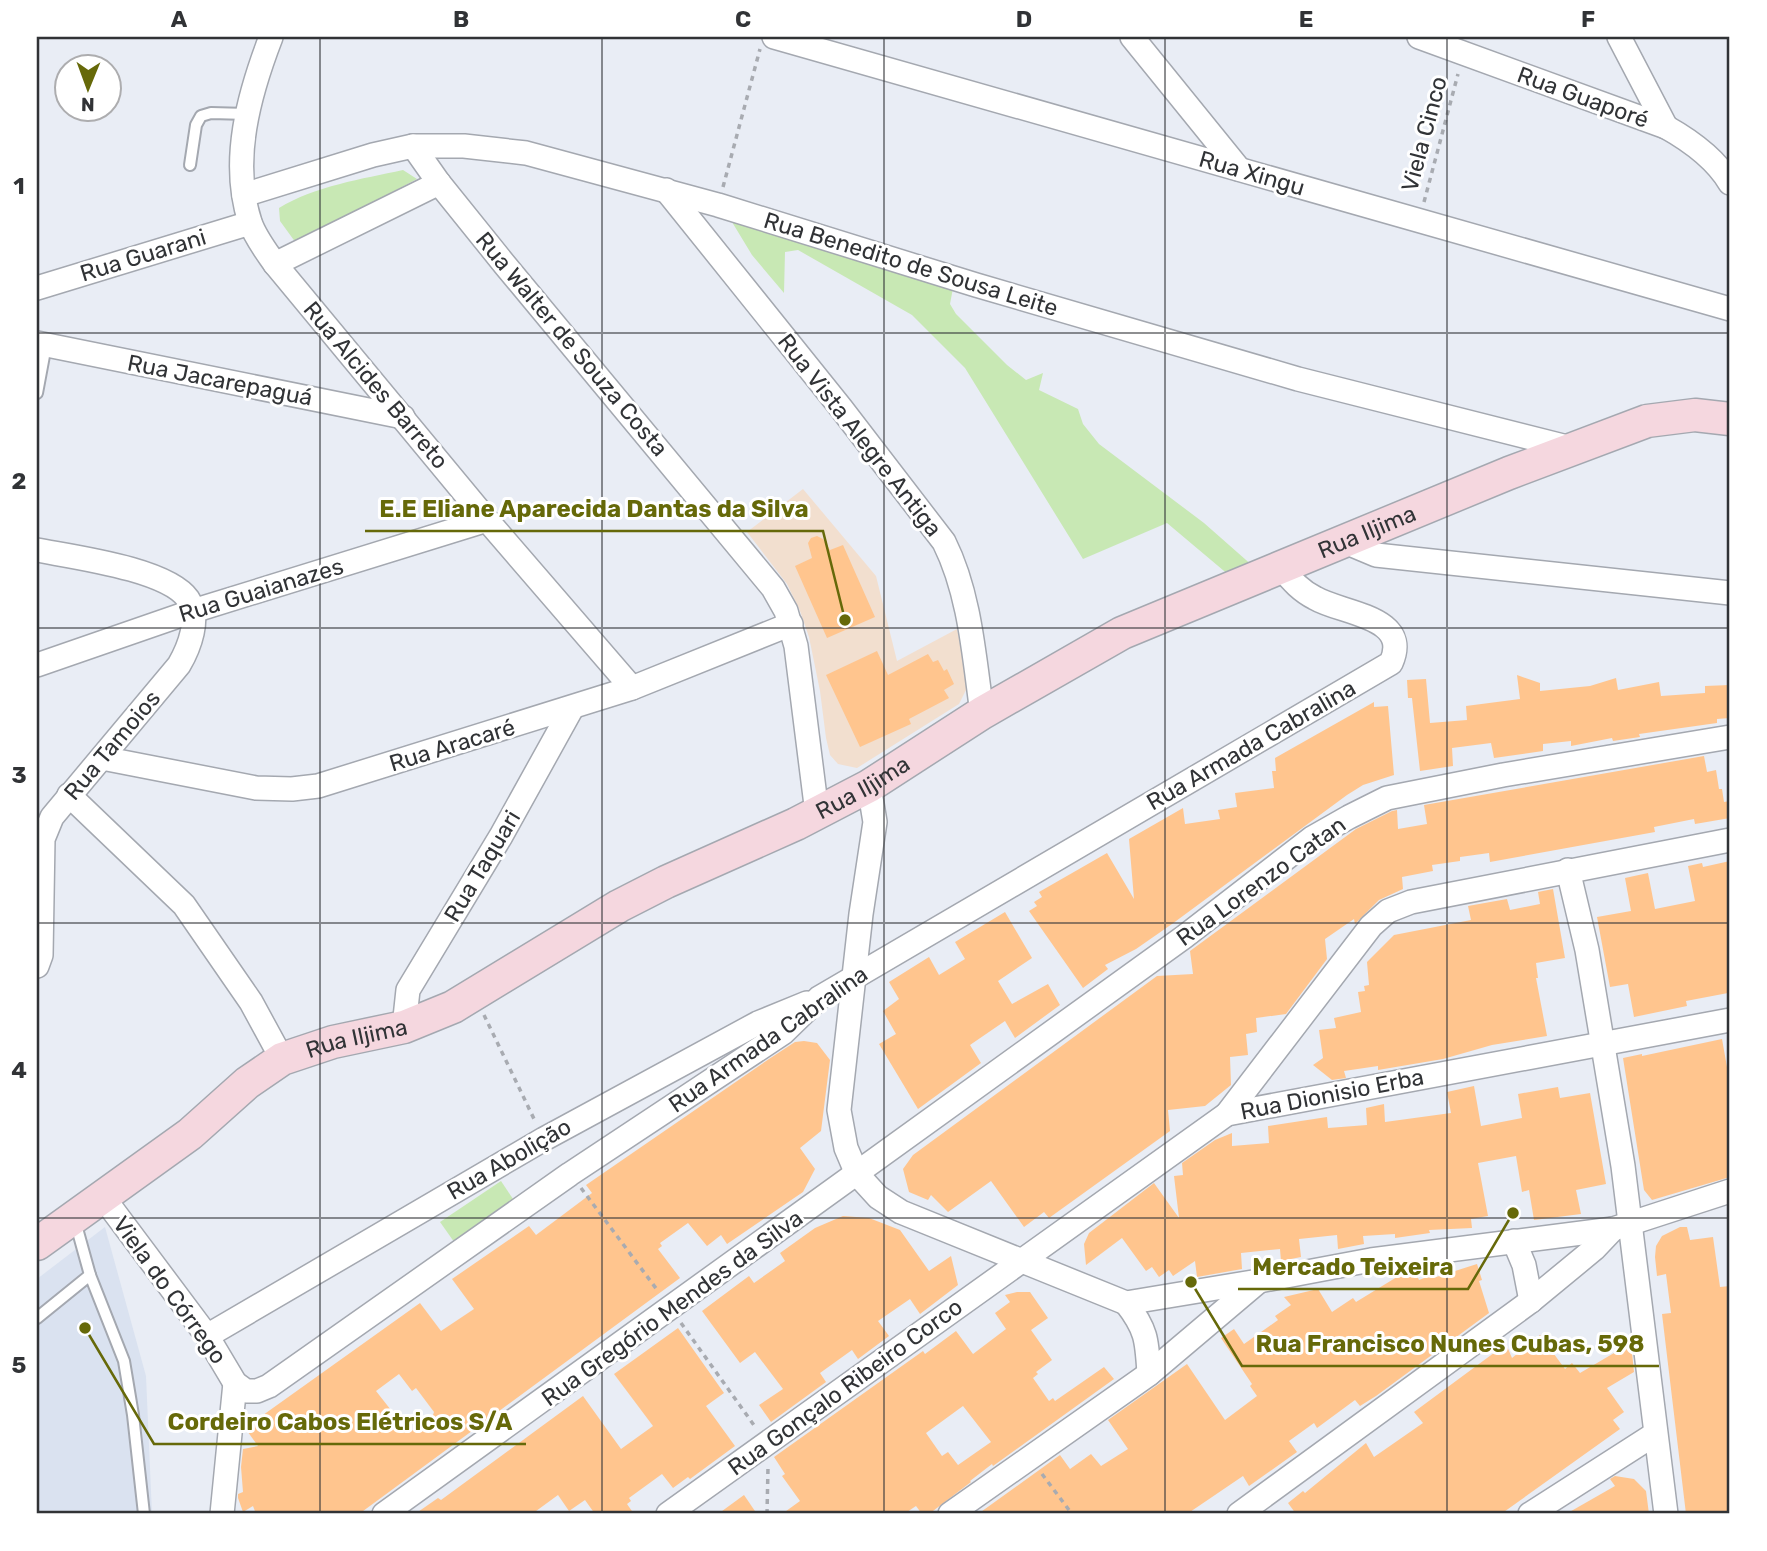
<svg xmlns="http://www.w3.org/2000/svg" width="1767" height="1551" font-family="Rubik,sans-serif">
<rect width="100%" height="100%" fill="#e9edf5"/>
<path fill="#dae2f0" d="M 105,1227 L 146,1376 L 152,1514 L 37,1514 L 37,1279 Z"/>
<path fill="#f2dfcf" d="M 803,489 L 876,576 L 897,661 L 957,629 L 964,663 L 967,688 L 959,704 L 857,768 L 838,764 L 830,755 L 826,738 L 820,691 L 809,637 L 800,611 L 787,584 L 747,532 Z"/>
<g fill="#c8e8b4">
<path d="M 403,170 L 417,179 L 296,243 L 280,221 L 279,208 C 315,186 362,179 403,170 Z"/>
<path d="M 732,222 L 953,288 L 950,304 L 956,314 L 1007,365 L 1026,380 L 1043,373 L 1039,390 L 1078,409 L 1083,424 L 1099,444 L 1204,523 L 1254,567 L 1230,576 L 1167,523 L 1083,559 L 965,368 L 912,315 L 798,250 L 785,252 L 784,293 L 752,255 Z"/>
<path d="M 501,1181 L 517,1205 L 457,1246 L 440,1222 Z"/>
</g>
<g fill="#ffc58e" fill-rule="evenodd">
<path d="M 817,536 L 823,539 L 830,550 L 843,545 L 875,617 L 827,638 L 795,566 L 812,558 L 808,543 L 811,538 Z"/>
<path d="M 877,651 L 888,675 L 928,654 L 933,662 L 938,660 L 944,671 L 947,669 L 954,684 L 944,690 L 949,698 L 909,719 L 911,724 L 860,747 L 826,675 Z"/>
<path d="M 1517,675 L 1540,683 L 1540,691 L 1590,686 L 1616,678 L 1618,690 L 1659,682 L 1661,696 L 1705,693 L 1705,686 L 1730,685 L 1730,718 L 1717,719 L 1717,723 L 1639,734 L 1640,737 L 1613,741 L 1612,738 L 1571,746 L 1571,741 L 1543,744 L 1543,751 L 1494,758 L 1491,743 L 1452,748 L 1453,766 L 1420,771 L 1412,698 L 1408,698 L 1407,680 L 1426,679 L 1430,723 L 1467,720 L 1466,706 L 1520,699 Z"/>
<path d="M 1374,702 L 1374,707 L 1388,706 L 1394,775 L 1363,785 L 1347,795 L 1172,924 L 1136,949 L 1105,965 L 1108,969 L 1083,988 L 1029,911 L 1037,906 L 1034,902 L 1042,897 L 1039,892 L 1107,853 L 1134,899 L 1129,839 L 1183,808 L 1185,824 L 1220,819 L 1218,810 L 1237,807 L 1235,793 L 1274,788 L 1272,771 L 1276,771 L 1275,758 Z"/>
<path d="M 1704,756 L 1707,772 L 1716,770 L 1719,789 L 1722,789 L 1724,802 L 1730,801 L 1730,818 L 1695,824 L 1694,819 L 1654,827 L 1655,832 L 1490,862 L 1489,853 L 1460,857 L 1460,861 L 1432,865 L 1433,871 L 1402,877 L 1403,889 L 1379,900 L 1355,924 L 1354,919 L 1325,939 L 1327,959 L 1286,1014 L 1256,1018 L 1257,1032 L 1246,1034 L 1248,1055 L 1230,1057 L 1231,1085 L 1205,1106 L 1168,1110 L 1170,1131 L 1049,1218 L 1044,1212 L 1024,1227 L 991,1181 L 948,1212 L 931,1195 L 928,1200 L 909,1192 L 903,1169 L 913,1155 L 1157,976 L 1193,974 L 1190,951 L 1356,829 L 1392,811 L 1397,810 L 1398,829 L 1427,824 L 1424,805 Z"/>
<path d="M 1730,861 L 1730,988 L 1727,989 L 1728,993 L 1686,1001 L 1687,1006 L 1634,1017 L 1628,984 L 1610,987 L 1597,917 L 1631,911 L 1625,878 L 1648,873 L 1655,909 L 1695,901 L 1688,866 L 1702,863 L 1703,867 Z"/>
<path d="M 1553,889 L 1565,958 L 1536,963 L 1538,978 L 1536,978 L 1547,1036 L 1492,1045 L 1443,1059 L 1378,1070 L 1378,1066 L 1344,1071 L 1346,1078 L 1332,1080 L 1313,1065 L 1323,1058 L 1319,1030 L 1336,1028 L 1334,1018 L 1361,1012 L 1358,992 L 1365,991 L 1364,986 L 1369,985 L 1367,962 L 1394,935 L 1471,920 L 1468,906 L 1507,899 L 1510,910 L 1540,904 L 1538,892 Z"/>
<path d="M 1005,912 L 1032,958 L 998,981 L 1012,1004 L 1048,984 L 1060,1005 L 1015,1038 L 1005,1021 L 970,1045 L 981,1063 L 918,1109 L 879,1044 L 896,1034 L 883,1011 L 899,999 L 889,982 L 929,957 L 939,975 L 965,959 L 955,942 Z"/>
<path d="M 1722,1039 L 1730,1084 L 1730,1177 L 1652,1200 L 1644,1190 L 1623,1058 L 1642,1054 L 1642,1056 Z"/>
<path d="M 804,1041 L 817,1043 L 830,1060 L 821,1131 L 800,1148 L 815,1169 L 803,1192 L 727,1244 L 721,1235 L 707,1246 L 688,1223 L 660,1243 L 662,1246 L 658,1249 L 680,1278 L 359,1514 L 256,1514 L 253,1506 L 243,1512 L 238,1498 L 238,1494 L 243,1492 L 241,1467 L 243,1449 L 258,1446 L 245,1428 L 420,1303 L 441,1331 L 474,1309 L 452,1279 L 529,1226 L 536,1235 L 592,1193 L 586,1185 L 769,1059 L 795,1042 ZM 399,1374 L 412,1391 L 416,1388 L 434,1412 L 433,1415 L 409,1433 L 376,1391 Z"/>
<path d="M 1474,1086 L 1481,1126 L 1522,1118 L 1518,1094 L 1558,1087 L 1560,1098 L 1590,1093 L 1606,1184 L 1576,1190 L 1581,1214 L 1534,1220 L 1529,1190 L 1522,1192 L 1516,1156 L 1478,1163 L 1488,1216 L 1471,1219 L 1472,1228 L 1429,1230 L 1430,1233 L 1395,1238 L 1395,1234 L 1363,1236 L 1364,1244 L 1338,1249 L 1337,1235 L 1299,1239 L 1301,1257 L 1281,1261 L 1280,1249 L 1241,1253 L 1242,1269 L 1197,1277 L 1195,1261 L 1173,1276 L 1169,1270 L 1159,1277 L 1152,1267 L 1146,1271 L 1122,1238 L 1086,1265 L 1084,1244 L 1089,1233 L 1154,1183 L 1179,1218 L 1174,1176 L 1183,1175 L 1182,1163 L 1215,1140 L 1232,1133 L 1232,1146 L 1269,1143 L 1268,1126 L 1327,1117 L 1328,1128 L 1367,1125 L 1366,1108 L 1384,1104 L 1385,1122 L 1451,1113 L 1447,1092 Z"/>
<path d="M 843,1216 L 869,1218 L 900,1230 L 929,1271 L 951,1256 L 958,1285 L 920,1314 L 910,1299 L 878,1321 L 889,1336 L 858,1359 L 852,1350 L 820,1373 L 826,1382 L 771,1422 L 759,1405 L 783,1389 L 755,1352 L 740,1363 L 702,1311 L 749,1276 L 754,1283 L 785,1261 L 780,1253 L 815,1228 Z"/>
<path d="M 1680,1227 L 1687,1227 L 1690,1240 L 1713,1237 L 1720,1287 L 1730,1286 L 1730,1514 L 1686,1514 L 1662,1314 L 1671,1313 L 1666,1274 L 1657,1276 L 1655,1257 L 1656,1246 L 1662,1236 Z"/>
<path d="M 1477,1264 L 1482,1280 L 1479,1281 L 1489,1313 L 1376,1396 L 1360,1406 L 1355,1400 L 1317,1428 L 1314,1423 L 1289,1441 L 1297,1452 L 1249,1486 L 1243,1476 L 1187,1514 L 1054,1514 L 1051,1511 L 1047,1514 L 978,1514 L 1060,1455 L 1070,1469 L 1091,1454 L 1101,1466 L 1128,1449 L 1108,1420 L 1187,1364 L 1225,1420 L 1257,1396 L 1250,1386 L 1252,1384 L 1221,1338 L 1234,1329 L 1244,1344 L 1278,1320 L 1275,1316 L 1291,1305 L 1284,1297 L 1318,1289 L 1332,1312 L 1353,1298 L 1356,1302 L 1410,1269 L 1414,1269 L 1419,1280 L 1432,1275 L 1433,1278 Z"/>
<path d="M 1017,1292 L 1030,1292 L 1048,1318 L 1031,1330 L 1052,1360 L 1036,1372 L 1038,1374 L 1033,1378 L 1049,1401 L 1053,1398 L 1055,1401 L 1104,1367 L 1114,1379 L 993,1466 L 992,1464 L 970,1481 L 971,1482 L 929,1514 L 922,1514 L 916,1506 L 904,1514 L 782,1514 L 800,1501 L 782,1476 L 785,1474 L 774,1457 L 923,1351 L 925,1354 L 956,1331 L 973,1354 L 1006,1329 L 995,1313 L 1010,1302 L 1005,1295 ZM 963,1406 L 991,1442 L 958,1465 L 948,1452 L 942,1456 L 926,1433 Z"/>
<path d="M 678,1328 L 724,1393 L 706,1406 L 735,1446 L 690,1479 L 688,1477 L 673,1488 L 662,1474 L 629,1498 L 631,1501 L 627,1504 L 634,1514 L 595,1514 L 585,1500 L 569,1511 L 558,1495 L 532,1514 L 415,1514 L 438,1498 L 441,1500 L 583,1396 L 621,1449 L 653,1426 L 614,1374 Z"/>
<path d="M 1540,1335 L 1565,1369 L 1572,1363 L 1580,1373 L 1631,1343 L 1634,1372 L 1607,1388 L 1624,1412 L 1613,1420 L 1620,1429 L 1501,1514 L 1296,1514 L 1288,1503 L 1303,1491 L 1305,1493 L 1366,1443 L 1374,1457 L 1423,1423 L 1414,1412 L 1506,1344 L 1512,1358 Z"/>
<path d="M 1615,1476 L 1634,1479 L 1646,1491 L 1649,1514 L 1566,1514 L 1615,1486 L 1610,1479 Z"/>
<path d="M 744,1495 L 757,1514 L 718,1514 Z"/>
</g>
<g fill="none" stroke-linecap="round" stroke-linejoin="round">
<g stroke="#a4a8b0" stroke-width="14">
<g id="service">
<path d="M 190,165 L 196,125 L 201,116 L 211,113 L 247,114"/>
<path d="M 37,393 L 46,345"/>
<path d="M 75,1221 L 90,1275 L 124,1361 L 133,1415 L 144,1514"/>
<path d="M 37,1318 L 90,1275"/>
</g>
</g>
<g stroke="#a4a8b0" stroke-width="26">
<g id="minor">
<path d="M 271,37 C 249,94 230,161 250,222 C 255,237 266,251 275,264 L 487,520 L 632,688"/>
<path d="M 774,37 L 1730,309"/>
<path d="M 1132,37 L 1239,169"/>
<path d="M 1419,37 L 1666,127 C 1691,141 1715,158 1730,183"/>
<path d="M 1619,37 L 1666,127"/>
<path d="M 413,146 L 439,183 L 505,265 L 773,588 L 786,611 L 796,646 L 817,813"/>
<path d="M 666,190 L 841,408 L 944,542 C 970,594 974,656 982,713"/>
<path d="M 244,195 L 373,155 L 413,146 L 464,146 L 526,153 L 718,205 L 976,285 L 1298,379 L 1575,449"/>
<path d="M 275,264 L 439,183"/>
<path d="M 37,288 L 250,223"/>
<path d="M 37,343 L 403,417"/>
<path d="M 1345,542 L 1376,555 L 1730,593"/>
<path d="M 37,550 C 73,557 167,569 188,599 C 201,618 189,648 179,665 L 52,817 L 43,839 L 41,955 L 37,966"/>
<path d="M 37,665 L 193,611 L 487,520"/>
<path d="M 102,758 L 256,788 L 292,789 L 318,786 L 632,688 L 791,624"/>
<path d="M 869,786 L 875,822 L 861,914 L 839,1110 L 846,1148 L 857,1174 L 878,1197 L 901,1212 L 1126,1303 L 1259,1281 L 1371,1260 L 1613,1229 L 1730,1191"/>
<path d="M 69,795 L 184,905 L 251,1002 L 282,1059"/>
<path d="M 1568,870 L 1587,950 L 1623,1166 L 1666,1514"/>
<path d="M 404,1027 L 408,990 L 501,836 L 572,708"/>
<path d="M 1227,1114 L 1371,926 L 1388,911 L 1411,902 L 1730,840"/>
<path d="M 103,1197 L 207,1336 L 235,1383 L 246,1391 L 257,1391 L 269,1386 L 570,1174 L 783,1033 L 819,998 L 1391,663 C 1412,616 1342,614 1315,598 C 1301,591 1292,581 1282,569"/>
<path d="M 1514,1241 L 1524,1265 L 1531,1301"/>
<path d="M 1126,1303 C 1147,1330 1147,1341 1149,1374"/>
<path d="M 207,1336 L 544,1139 L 758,1023 L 807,1003"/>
<path d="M 222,1514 L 235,1383"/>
<path d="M 384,1514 L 1184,937 L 1312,838 L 1349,817 L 1387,798 L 1503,775 L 1730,737"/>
<path d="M 668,1514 L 1227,1114 L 1730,1020"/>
<path d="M 950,1514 L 1149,1374 L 1259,1281"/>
<path d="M 1239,1514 L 1531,1301 L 1594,1249 L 1613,1229"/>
<path d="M 1530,1514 L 1655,1434"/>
</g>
</g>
<g stroke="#a4a8b0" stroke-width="35">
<g id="secondary">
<path id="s1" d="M 37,1244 L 190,1134 L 247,1083 L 282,1059 L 333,1042 L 404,1027 L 453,1007 L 619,906 L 666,882 L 796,824 L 869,786 L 982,713 L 1122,633 L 1509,473 L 1647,421 L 1695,415 L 1730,419"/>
</g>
</g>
<g stroke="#a8abb1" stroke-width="3.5" stroke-dasharray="5 5" stroke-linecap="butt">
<path d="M 723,187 L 760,49"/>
<path d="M 1424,202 L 1458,74"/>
<path d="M 484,1015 L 535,1121"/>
<path d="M 581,1188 L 658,1291"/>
<path d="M 681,1323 L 756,1428"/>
<path d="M 1042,1474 L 1072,1514"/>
<path d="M 767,1514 L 768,1467"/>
</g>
<use href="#service" stroke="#fff" stroke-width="10"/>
<use href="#minor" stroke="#fff" stroke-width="23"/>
<use href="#secondary" stroke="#f5d7df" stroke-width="32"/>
</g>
<path fill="none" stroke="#313336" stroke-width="2" stroke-opacity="0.55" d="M 320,37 L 320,1514M 602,37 L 602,1514M 884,37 L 884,1514M 1165,37 L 1165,1514M 1447,37 L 1447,1514M 37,333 L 1730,333M 37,628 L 1730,628M 37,923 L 1730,923M 37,1218 L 1730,1218"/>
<g text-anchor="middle" stroke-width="6" stroke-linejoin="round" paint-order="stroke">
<g font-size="23" fill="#313336" stroke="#fff">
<text transform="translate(1583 97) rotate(20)" y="8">Rua Guaporé</text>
<text transform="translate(1424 134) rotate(-75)" y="8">Viela Cinco</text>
<text transform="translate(1252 173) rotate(16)" y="8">Rua Xingu</text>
<text transform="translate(143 255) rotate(-17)" y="8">Rua Guarani</text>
<text transform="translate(911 264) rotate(17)" y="8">Rua Benedito de Sousa Leite</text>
<text transform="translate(572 344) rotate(50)" y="8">Rua Walter de Souza Costa</text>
<text transform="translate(220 380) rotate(11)" y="8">Rua Jacarepaguá</text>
<text transform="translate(376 385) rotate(50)" y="8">Rua Alcides Barreto</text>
<text transform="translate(860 435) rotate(52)" y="8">Rua Vista Alegre Antiga</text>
<text dy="8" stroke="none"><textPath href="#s1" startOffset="1519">Rua Iljima</textPath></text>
<text transform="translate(261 590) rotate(-17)" y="8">Rua Guaianazes</text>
<text transform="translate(112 745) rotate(-50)" y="8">Rua Tamoios</text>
<text transform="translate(452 745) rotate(-17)" y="8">Rua Aracaré</text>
<text transform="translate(1251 745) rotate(-30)" y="8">Rua Armada Cabralina</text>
<text dy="8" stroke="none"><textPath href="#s1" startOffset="952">Rua Iljima</textPath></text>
<text transform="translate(482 866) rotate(-59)" y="8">Rua Taquari</text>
<text transform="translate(1261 881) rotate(-36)" y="8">Rua Lorenzo Catan</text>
<text dy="8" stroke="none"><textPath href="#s1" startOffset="385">Rua Iljima</textPath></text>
<text transform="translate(768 1039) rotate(-35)" y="8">Rua Armada Cabralina</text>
<text transform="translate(1332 1094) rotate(-11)" y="8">Rua Dionisio Erba</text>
<text transform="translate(509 1159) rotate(-30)" y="8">Rua Abolição</text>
<text transform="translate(170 1290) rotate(54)" y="8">Viela do Córrego</text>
<text transform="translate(672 1308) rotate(-36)" y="8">Rua Gregório Mendes da Silva</text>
<text transform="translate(845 1387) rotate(-36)" y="8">Rua Gonçalo Ribeiro Corco</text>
</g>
</g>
<path fill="none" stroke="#666909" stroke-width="2.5" d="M845 620L823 531H365M1513 1213L1468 1289H1238M1191 1282L1242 1366H1659M85 1328L154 1444H526"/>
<g fill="#666909" stroke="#fff" stroke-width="2.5">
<circle cx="845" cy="620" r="7"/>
<circle cx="1513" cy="1213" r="7"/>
<circle cx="1191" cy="1282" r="7"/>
<circle cx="85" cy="1328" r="7"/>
</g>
<g font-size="24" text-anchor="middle" font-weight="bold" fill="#666909" stroke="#fff" stroke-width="6" stroke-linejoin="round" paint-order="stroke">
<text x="594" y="517">E.E Eliane Aparecida Dantas da Silva</text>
<text x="1353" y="1275">Mercado Teixeira</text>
<text x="1450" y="1352">Rua Francisco Nunes Cubas, 598</text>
<text x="340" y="1430">Cordeiro Cabos Elétricos S/A</text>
</g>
<rect width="1767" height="1551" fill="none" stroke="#ffffff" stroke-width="77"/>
<g transform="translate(88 88) rotate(181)"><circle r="33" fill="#ffffff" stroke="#adadaf" stroke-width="2"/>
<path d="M0-5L12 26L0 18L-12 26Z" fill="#666909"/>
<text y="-10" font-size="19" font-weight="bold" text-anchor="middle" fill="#313336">N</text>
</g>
<rect x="38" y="38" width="1690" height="1474" fill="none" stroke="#313336" stroke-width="2.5"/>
<g font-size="23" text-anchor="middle" font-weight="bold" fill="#313336">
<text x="179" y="27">A</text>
<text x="461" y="27">B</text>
<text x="743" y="27">C</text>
<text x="1024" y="27">D</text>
<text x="1306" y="27">E</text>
<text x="1588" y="27">F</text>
<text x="19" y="194">1</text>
<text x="19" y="489">2</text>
<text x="19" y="783">3</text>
<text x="19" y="1078">4</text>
<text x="19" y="1373">5</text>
</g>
</svg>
